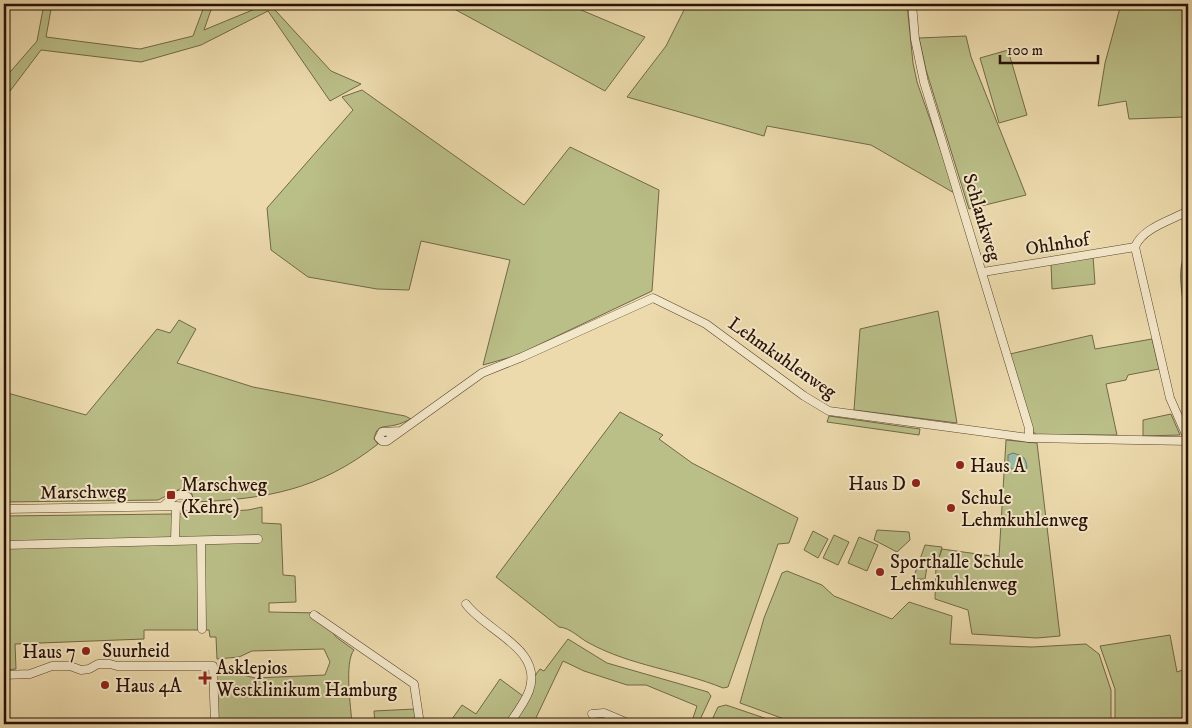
<svg xmlns="http://www.w3.org/2000/svg" width="1192" height="728" font-family="'IM FELL DW Pica',serif">
<rect width="100%" height="100%" fill="#ecdaac"/>
<filter id="stains"><feTurbulence type="fractalNoise" baseFrequency=".004" numOctaves="4"/><feColorMatrix values="0 0 0 0 .2 0 0 0 0 .09 0 0 0 0 .02 0 0 0 .5 -.17"/></filter>
<radialGradient id="worn" r=".72"><stop offset=".6" stop-color="#630" stop-opacity="0"/><stop offset="1" stop-color="#630" stop-opacity=".3"/></radialGradient>
<g fill="#babe87" stroke="#726846">
<path d="M 44,4 L 52,4 L 46,37 L 140,49 L 193,36 L 205,4 L 213,4 L 204,30 L 267,4 L 278,4 L 275,10 L 331,71 L 361,84 L 330,101 L 268,11 L 201,45 L 141,62 L 41,50 L 4,99 L 4,79 L 37,41 Z"/>
<path d="M 445,4 L 567,4 L 645,37 L 605,91 Z"/>
<path d="M 687,4 L 907,4 L 913,63 L 917,82 L 956,194 L 871,145 L 767,126 L 764,136 L 627,97 L 666,46 Z"/>
<path d="M 1121,4 L 1188,4 L 1188,176 L 1184,117 L 1129,119 L 1126,101 L 1098,106 L 1105,63 Z"/>
<path d="M 966,36 L 971,57 L 1026,195 L 969,209 L 926,70 L 919,38 Z"/>
<path d="M 1008,50 L 1027,115 L 999,123 L 980,58 Z"/>
<path d="M 362,90 L 524,205 L 570,147 L 659,190 L 652,291 L 515,356 L 483,365 L 510,260 L 421,241 L 409,290 L 377,289 L 308,277 L 271,250 L 267,208 L 353,110 L 342,97 Z"/>
<path d="M 1188,248 L 1188,313 L 1184,314 C 1183,292 1175,268 1188,248 Z"/>
<path d="M 1093,256 L 1095,284 L 1052,289 L 1051,263 Z"/>
<path d="M 938,311 L 957,423 L 854,410 L 860,329 Z"/>
<path d="M 179,320 L 196,329 L 177,363 L 253,387 L 405,416 L 411,419 C 406,421 401,424 395,425 C 383,428 377,424 374,439 L 378,444 C 319,490 267,499 194,502 L 191,491 L 182,488 L 158,500 L 4,502 L 4,392 L 86,415 L 157,329 L 170,333 Z"/>
<path d="M 1092,335 L 1095,349 L 1152,339 L 1159,369 L 1128,375 L 1126,380 L 1106,384 L 1117,435 L 1037,435 L 1032,431 L 1010,354 Z"/>
<path d="M 620,412 L 663,435 L 659,439 L 692,463 L 798,518 L 789,543 L 778,544 L 728,687 L 723,688 C 679,670 631,666 589,643 C 579,638 571,628 559,627 L 496,577 Z"/>
<path d="M 1171,414 L 1180,435 L 1143,436 L 1143,420 Z"/>
<path d="M 829,416 L 920,429 L 919,435 L 827,422 Z"/>
<path d="M 1006,440 L 1037,443 L 1060,636 L 1037,638 L 972,634 L 968,610 L 935,599 L 936,565 L 927,567 L 925,579 L 913,579 L 925,545 L 942,547 L 938,561 L 942,549 L 999,557 Z"/>
<path d="M 262,507 L 262,523 L 281,524 L 283,575 L 295,576 L 296,602 L 269,603 L 269,612 L 319,613 L 336,637 L 354,650 C 344,662 351,708 352,724 L 218,724 L 217,675 L 239,674 L 255,678 L 325,675 L 330,662 L 324,649 L 252,651 L 239,657 L 217,659 L 216,637 L 210,637 L 209,630 L 144,630 L 144,639 L 15,644 L 16,669 L 4,670 L 4,516 L 171,514 L 248,510 Z"/>
<path d="M 877,530 L 909,532 L 910,540 L 897,552 L 874,540 Z"/>
<path d="M 813,531 L 828,539 L 818,558 L 804,550 Z"/>
<path d="M 834,535 L 849,542 L 838,565 L 823,558 Z"/>
<path d="M 859,537 L 878,545 L 867,571 L 848,563 Z"/>
<path d="M 787,571 L 822,585 L 834,596 L 892,619 L 909,602 L 952,616 L 950,644 L 1032,647 L 1086,644 L 1099,654 L 1111,690 L 1111,724 L 798,724 L 740,703 L 764,618 L 782,573 Z"/>
<path d="M 1170,635 L 1177,672 L 1188,668 L 1188,712 L 1174,724 L 1115,724 L 1115,689 L 1100,646 Z"/>
<path d="M 568,639 L 607,663 L 708,692 L 711,696 L 698,724 L 691,724 L 697,706 L 646,685 L 627,685 L 584,671 L 563,661 L 533,724 L 513,724 L 532,693 L 536,674 L 540,669 L 544,671 Z"/>
<path d="M 500,679 L 523,696 L 505,724 L 452,724 L 452,719 L 462,705 L 476,714 Z"/>
<path d="M 726,705 L 782,724 L 710,724 L 718,707 Z"/>
<path d="M 415,709 L 417,724 L 375,724 L 374,711 Z"/>
</g>
<path fill="#99bba7" stroke="#6c7766" d="M 1013,453 C 1023,456 1026,457 1027,468 L 1024,470 L 1012,469 L 1008,466 L 1008,455 Z"/>
<g fill="none" stroke-linecap="round" stroke-linejoin="round">
<g stroke="#5a432f" stroke-width="9">
<g id="minor">
<path d="M 912,4 L 915,39 L 924,82 L 1029,428 L 1029,438"/>
<path d="M 1135,247 L 1170,398 L 1188,439"/>
<path d="M 1135,247 C 1142,228 1172,220 1188,211"/>
<path d="M 983,272 L 1135,247"/>
<path d="M 400,431 L 382,432 L 379,438 L 382,441 L 387,441 L 482,373 L 522,357 L 653,298 L 706,324 L 804,396 L 829,411 L 1029,438 L 1188,441"/>
<path d="M 4,509 L 189,506 L 188,497 C 178,490 171,500 163,506"/>
<path d="M 175,540 L 176,506"/>
<path d="M 201,541 L 202,629"/>
<path d="M 4,545 L 258,539"/>
<path d="M 466,604 C 487,632 544,649 529,691 C 525,702 516,714 509,724"/>
<path d="M 314,615 L 414,684 L 420,724"/>
<path d="M 4,675 L 30,674 L 52,666 L 70,666 L 81,670 L 89,669 L 98,664 L 110,664 L 117,666 L 213,666 L 215,724"/>
<path d="M 592,714 L 604,713 L 630,724"/>
</g>
</g>
<use href="#minor" stroke="#f3e7c9" stroke-width="8"/>
</g>
<g fill="#8f2418" stroke="#f3e7c9" stroke-width="2">
<circle cx="960" cy="465" r="5"/>
<circle cx="916" cy="483" r="5"/>
<rect x="166" y="490" width="10" height="10" rx="2.5"/>
<circle cx="951" cy="508" r="5"/>
<circle cx="880" cy="572" r="5"/>
<circle cx="86" cy="651" r="5"/>
<path d="M202.5 670.5h5v5h5v5h-5v5h-5v-5h-5v-5h5z"/>
<circle cx="105" cy="685" r="5"/>
</g>
<g text-anchor="middle" stroke-width="4" stroke-linejoin="round" paint-order="stroke">
<g font-size="19" fill="#291105" stroke="#f3e7c9">
<text transform="translate(983 217) rotate(73)" y="7">Schlankweg</text>
<text transform="translate(1057 243) rotate(-9)" y="7">Ohlnhof</text>
<text transform="translate(783 357) rotate(35)" y="7">Lehmkuhlenweg</text>
<text transform="translate(83 491) rotate(-1)" y="7">Marschweg</text>
<text x="136" y="657">Suurheid</text>
</g>
<g font-size="19" fill="#291105" stroke="#f3e7c9" text-anchor="start">
<text x="970" y="472">Haus A</text>
<text x="906" y="490" text-anchor="end">Haus D</text>
<text x="181" y="491">Marschweg<tspan x="181" dy="22">(Kehre)</tspan></text>
<text x="961" y="504">Schule<tspan x="961" dy="22">Lehmkuhlenweg</tspan></text>
<text x="890" y="568">Sporthalle Schule<tspan x="890" dy="22">Lehmkuhlenweg</tspan></text>
<text x="76" y="658" text-anchor="end">Haus 7</text>
<text x="216" y="674">Asklepios<tspan x="216" dy="22">Westklinikum Hamburg</tspan></text>
<text x="115" y="692">Haus 4A</text>
</g>
</g>
<rect width="1192" height="728" fill="none" stroke="#ecdaac" stroke-width="20"/>
<rect x="5" y="5" width="1182" height="718" fill="none" stroke="#291105" stroke-width="2.5"/>
<rect x="10" y="10" width="1172" height="708" fill="none" stroke="#291105"/>
<path d="M1000 55v8h98v-8" fill="none" stroke="#291105" stroke-width="2.5"/>
<text x="1007" y="55" font-size="15" fill="#291105" stroke="#f3e7c9" stroke-width="4" paint-order="stroke">100 m</text>
<rect width="100%" height="100%" filter="url(#stains)"/>
<rect width="100%" height="100%" fill="url(#worn)"/>
</svg>
